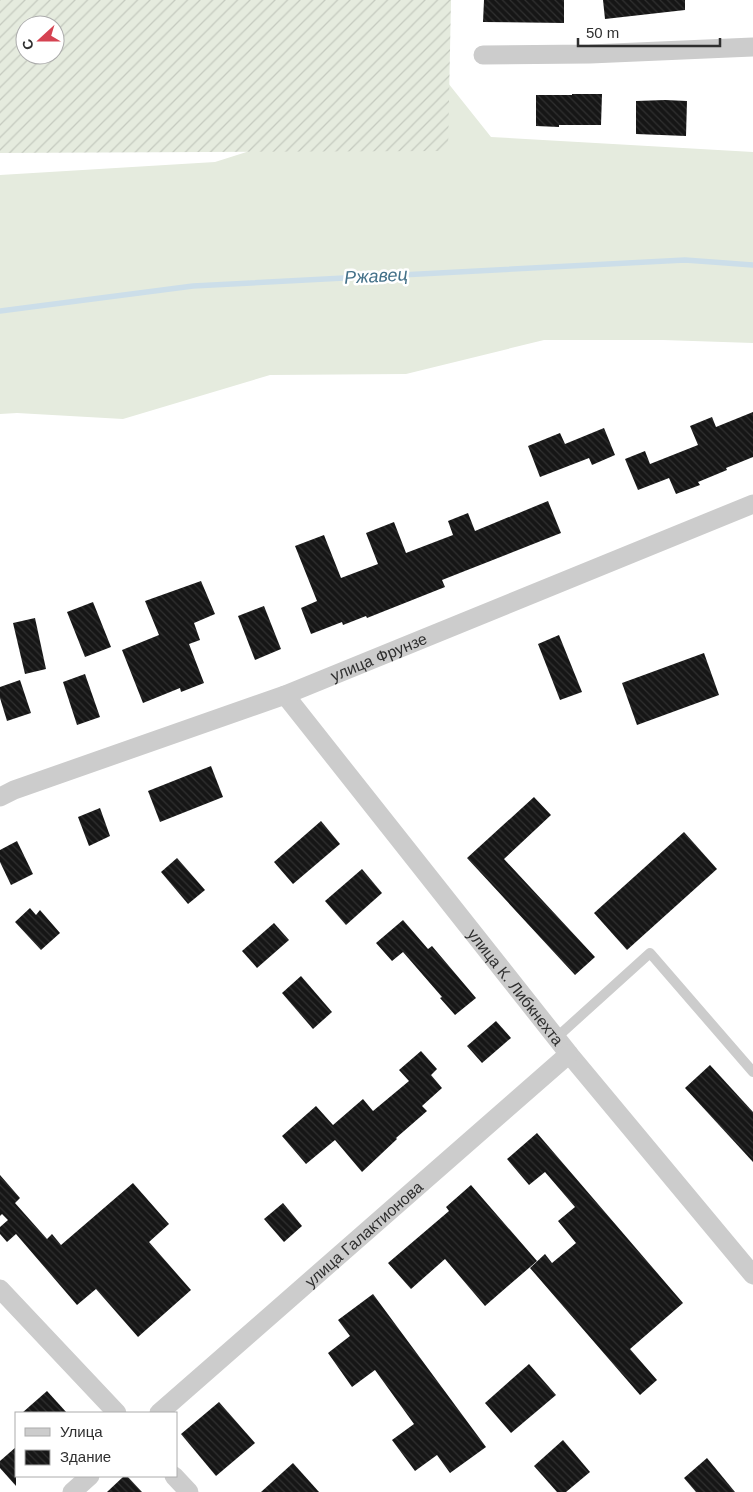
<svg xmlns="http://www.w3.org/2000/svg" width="753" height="1492" font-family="Arial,sans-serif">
<defs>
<pattern id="garden-furrows" width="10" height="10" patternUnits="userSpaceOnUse" patternTransform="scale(1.25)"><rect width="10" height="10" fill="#e5ebde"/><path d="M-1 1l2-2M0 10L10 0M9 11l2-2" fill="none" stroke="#c5cabf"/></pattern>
<pattern id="building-back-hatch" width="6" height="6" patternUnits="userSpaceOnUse" patternTransform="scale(1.25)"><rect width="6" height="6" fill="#161616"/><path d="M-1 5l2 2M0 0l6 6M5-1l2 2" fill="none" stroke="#303030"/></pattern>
</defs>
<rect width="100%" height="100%" fill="#fff"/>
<path fill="#e5ebde" d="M 401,24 L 491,137 L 753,152 L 753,343 L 663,340 L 544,340 L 406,374 L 270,375 L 123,419 L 17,413 L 0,414 L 0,175 L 215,162 L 372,112 Z"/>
<path fill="url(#garden-furrows)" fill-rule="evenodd" d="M 0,0 L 451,0 L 448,151 L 0,153 ZM 25,25 L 55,25 L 55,55 L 25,55 Z"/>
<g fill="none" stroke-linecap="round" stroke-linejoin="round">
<path stroke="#ccdee9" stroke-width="5.5" d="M 0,311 L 193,286 L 685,260 L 753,265"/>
</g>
<g fill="url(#building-back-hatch)">
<path d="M 484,0 L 564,0 L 564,23 L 483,22 Z"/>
<path d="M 603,0 L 685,0 L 685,10 L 605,19 Z"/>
<path d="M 572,94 L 602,94 L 601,125 L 559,125 L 559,127 L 536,126 L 536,95 L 572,95 Z"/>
<path d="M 665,100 L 687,101 L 686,136 L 636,134 L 636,101 Z"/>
<path d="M 753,412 L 753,457 L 726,468 L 727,470 L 698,482 L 700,485 L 676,494 L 669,478 L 638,490 L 625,459 L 645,451 L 650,464 L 698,445 L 690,426 L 712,417 L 716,427 Z"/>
<path d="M 604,428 L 615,455 L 592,465 L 589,458 L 540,477 L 528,446 L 560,433 L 565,444 Z"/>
<path d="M 548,501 L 561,533 L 442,580 L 445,587 L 367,618 L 366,616 L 343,625 L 342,622 L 311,634 L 301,608 L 317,601 L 295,546 L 324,535 L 341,578 L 378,564 L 366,533 L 394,522 L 406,553 L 453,535 L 448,521 L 468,513 L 475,531 Z"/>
<path d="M 201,581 L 215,614 L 194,623 L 200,640 L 189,644 L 204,683 L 181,692 L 180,688 L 143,703 L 122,650 L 159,635 L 145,601 Z"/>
<path d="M 93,602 L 111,647 L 85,657 L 67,612 Z"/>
<path d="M 264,606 L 281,649 L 255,660 L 238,616 Z"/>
<path d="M 35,618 L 46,669 L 25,674 L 13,623 Z"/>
<path d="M 559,635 L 582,692 L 560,700 L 538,644 Z"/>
<path d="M 704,653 L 719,695 L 637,725 L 622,683 Z"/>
<path d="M 85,674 L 100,717 L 77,725 L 63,682 Z"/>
<path d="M 20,680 L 31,713 L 7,721 L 0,698 L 0,687 Z"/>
<path d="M 211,766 L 223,797 L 160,822 L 148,791 Z"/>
<path d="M 534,797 L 551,815 L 504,859 L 595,957 L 575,975 L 467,858 Z"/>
<path d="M 100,808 L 110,836 L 89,846 L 78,817 Z"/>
<path d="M 321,821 L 340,844 L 293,884 L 274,862 Z"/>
<path d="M 684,832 L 717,869 L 627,950 L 594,913 Z"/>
<path d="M 17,841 L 33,874 L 11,885 L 0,862 L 0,850 Z"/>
<path d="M 177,858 L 205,890 L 188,904 L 161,872 Z"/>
<path d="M 362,869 L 382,893 L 346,925 L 325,901 Z"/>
<path d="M 30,908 L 36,915 L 40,910 L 60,933 L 41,950 L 15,922 Z"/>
<path d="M 403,920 L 428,949 L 432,946 L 476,998 L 455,1015 L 440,998 L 442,997 L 403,952 L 392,961 L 376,943 Z"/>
<path d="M 274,923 L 289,940 L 257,968 L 242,951 Z"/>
<path d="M 301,976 L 332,1012 L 313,1029 L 282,993 Z"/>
<path d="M 496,1021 L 511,1038 L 482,1063 L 467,1046 Z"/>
<path d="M 421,1051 L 437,1069 L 431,1075 L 442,1088 L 422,1106 L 427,1111 L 396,1138 L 397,1139 L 362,1172 L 335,1140 L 306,1164 L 282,1136 L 316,1106 L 333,1125 L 363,1099 L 373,1111 L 409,1081 L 399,1070 Z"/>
<path d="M 710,1065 L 753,1112 L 753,1162 L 685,1088 Z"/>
<path d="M 537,1133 L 683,1303 L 630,1349 L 657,1380 L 640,1395 L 530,1268 L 545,1254 L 552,1263 L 576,1243 L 558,1221 L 575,1207 L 545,1172 L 529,1185 L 507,1159 Z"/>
<path d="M 0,1175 L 20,1198 L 15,1203 L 47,1239 L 52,1234 L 61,1245 L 133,1183 L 169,1224 L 149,1242 L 191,1290 L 138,1337 L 96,1289 L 77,1305 L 16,1234 L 7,1242 L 0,1234 L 0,1227 L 8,1220 L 2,1214 L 0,1216 Z"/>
<path d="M 471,1185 L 537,1261 L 485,1306 L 445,1259 L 411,1289 L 388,1263 L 449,1211 L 446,1207 Z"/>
<path d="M 283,1203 L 302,1226 L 284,1242 L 264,1219 Z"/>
<path d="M 373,1294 L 486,1447 L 450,1473 L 437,1455 L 415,1471 L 392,1440 L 414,1424 L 375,1370 L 352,1387 L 328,1353 L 350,1336 L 338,1320 Z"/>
<path d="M 529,1364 L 556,1395 L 511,1433 L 485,1403 Z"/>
<path d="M 47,1391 L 67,1413 L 22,1413 Z"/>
<path d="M 219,1402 L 255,1443 L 216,1476 L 181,1434 Z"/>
<path d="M 563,1440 L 590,1472 L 566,1492 L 557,1492 L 534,1466 Z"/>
<path d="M 16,1447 L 16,1486 L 0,1468 L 0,1461 Z"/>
<path d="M 707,1458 L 735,1492 L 696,1492 L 684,1478 Z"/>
<path d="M 293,1463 L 319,1492 L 261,1492 Z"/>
<path d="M 124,1476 L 127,1476 L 142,1492 L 107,1492 Z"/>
</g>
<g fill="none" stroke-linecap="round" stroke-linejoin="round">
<path stroke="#ccc" stroke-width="10" d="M 556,1038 L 650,953 L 753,1072"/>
<g stroke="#ccc" stroke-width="19">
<path d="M 483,55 L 590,54 L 753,47"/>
<path id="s1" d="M 285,695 L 569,1054 L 753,1275"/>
<path id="s2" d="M 0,797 L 14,790 L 285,695 L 753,504"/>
<path d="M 0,1289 L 117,1413"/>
<path id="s3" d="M 159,1413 L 569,1054"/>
<path d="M 174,1476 L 189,1492"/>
<path d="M 72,1492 L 90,1476"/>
</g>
</g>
<g text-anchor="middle" stroke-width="5" stroke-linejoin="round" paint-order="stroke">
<g font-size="16" fill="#2f2f2f" stroke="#fff">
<text dy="6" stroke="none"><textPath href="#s2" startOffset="404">улица Фрунзе</textPath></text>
<text dy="6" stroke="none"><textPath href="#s1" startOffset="372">улица К. Либкнехта</textPath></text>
<text dy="6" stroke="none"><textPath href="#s3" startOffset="272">улица Галактионова</textPath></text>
</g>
<g font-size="18" font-style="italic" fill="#447189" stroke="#fff">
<text transform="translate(376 276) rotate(-3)" y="6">Ржавец</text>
</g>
</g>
<rect x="15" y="1412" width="162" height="65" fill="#ffffff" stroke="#acacac"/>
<rect x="25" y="1428" width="25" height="8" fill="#cccccc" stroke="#acacac"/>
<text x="60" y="1437" font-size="15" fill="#2f2f2f">Улица</text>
<rect x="25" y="1450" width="25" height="15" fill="url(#building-back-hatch)" stroke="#acacac"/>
<text x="60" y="1462" font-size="15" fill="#2f2f2f">Здание</text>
<g transform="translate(40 40) rotate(249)"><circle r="24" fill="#ffffff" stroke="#acacac"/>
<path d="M0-4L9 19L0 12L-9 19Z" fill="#d54251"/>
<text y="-8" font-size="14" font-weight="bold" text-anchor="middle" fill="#2f2f2f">С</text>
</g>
<path d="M578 38v8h142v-8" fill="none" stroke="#2f2f2f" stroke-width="2.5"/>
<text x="586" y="38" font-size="15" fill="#2f2f2f" stroke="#ffffff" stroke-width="4" paint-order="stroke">50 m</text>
</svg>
